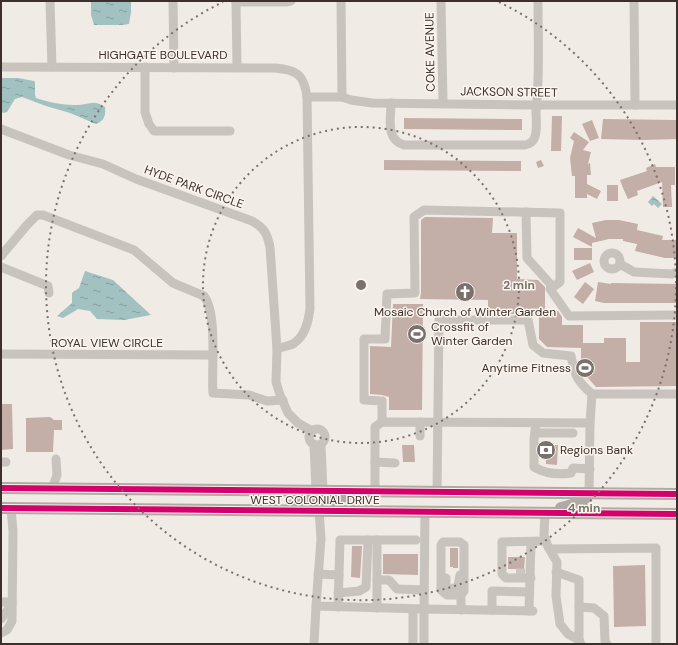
<svg xmlns="http://www.w3.org/2000/svg" width="678" height="645" font-family="'DM Sans',sans-serif">
<defs>
<pattern id="water-ripples" width="26" height="14" patternUnits="userSpaceOnUse"><rect width="26" height="14" fill="#a1c2c1"/><path d="M2 4q2-2 4 0t4 0M15 11q2-2 4 0t4 0" fill="none" stroke="#849e9d"/></pattern>
</defs>
<rect width="100%" height="100%" fill="#f0ebe5"/>
<g fill="url(#water-ripples)">
<path d="M 91,1 L 131,1 L 131,12 L 129,24 L 122,25 L 94,25 L 91,15 Z"/>
<path d="M 1,78 L 18,78 L 34,81 L 35,82 L 35,95 L 36,98 C 48,102 62,105 74,105 C 87,106 93,98 105,107 C 106,116 104,121 96,124 L 70,113 L 46,106 L 22,97 L 15,99 L 7,112 L 3,113 L 1,111 Z"/>
<path d="M 653,196 L 662,204 L 658,208 L 654,204 L 652,206 L 648,202 Z"/>
<path d="M 85,271 L 113,280 L 151,315 L 124,320 L 97,319 L 90,311 L 78,309 L 63,318 L 57,316 L 72,303 L 72,293 L 79,288 Z"/>
</g>
<g fill="#c3afa7">
<path d="M 552,116 L 562,116 L 561,151 L 551,151 Z"/>
<path d="M 404,118 L 522,119 L 522,130 L 404,129 Z"/>
<path d="M 603,119 L 677,120 L 677,139 L 643,140 L 601,139 Z"/>
<path d="M 592,120 L 599,138 L 590,141 L 582,124 Z"/>
<path d="M 574,132 L 589,142 L 583,150 L 591,152 L 588,164 L 590,163 L 591,175 L 587,175 L 587,184 L 601,191 L 597,199 L 587,194 L 587,198 L 575,198 L 575,176 L 572,176 L 570,158 L 574,141 L 570,138 Z"/>
<path d="M 384,160 L 521,161 L 521,171 L 384,170 Z"/>
<path d="M 541,160 L 544,166 L 538,168 L 536,162 Z"/>
<path d="M 655,164 L 656,167 L 675,167 L 675,185 L 671,185 L 672,207 L 663,207 L 662,182 L 637,191 L 638,195 L 628,199 L 623,188 L 620,180 L 647,171 L 646,168 Z"/>
<rect x="607" y="185" width="11" height="16"/>
<path d="M 425,217 L 493,218 L 492,233 L 517,233 L 517,279 L 538,280 L 545,287 L 545,311 L 558,311 L 562,317 L 562,325 L 583,325 L 583,343 L 604,343 L 604,338 L 626,338 L 626,362 L 640,362 L 640,322 L 677,322 L 677,386 L 596,387 L 581,370 L 581,348 L 547,347 L 539,339 L 539,316 L 533,316 L 528,314 L 496,314 L 488,307 L 488,300 L 420,299 L 421,293 L 421,220 Z"/>
<path d="M 606,220 L 619,220 L 638,224 L 637,230 L 663,236 L 662,240 L 676,240 L 676,258 L 665,258 L 635,251 L 637,244 L 623,241 L 623,239 L 609,239 L 592,243 L 592,247 L 573,237 L 578,228 L 596,238 L 592,223 Z"/>
<rect x="574" y="248" width="18" height="12"/>
<path d="M 590,263 L 594,272 L 577,280 L 572,271 Z"/>
<path d="M 585,282 L 594,289 L 583,304 L 574,297 Z"/>
<path d="M 598,282 L 611,284 L 611,283 L 677,284 L 677,303 L 604,303 L 595,301 Z"/>
<path d="M 393,304 L 423,304 L 422,410 L 389,410 L 389,397 L 382,395 L 370,394 L 370,346 L 391,347 Z"/>
<path d="M 1,404 L 12,404 L 13,449 L 1,450 Z"/>
<path d="M 50,417 L 54,420 L 62,420 L 62,430 L 54,430 L 53,452 L 26,452 L 26,418 Z"/>
<path d="M 402,445 L 414,445 L 415,462 L 403,462 Z"/>
<path d="M 540,445 L 558,445 L 557,465 L 546,464 L 546,455 L 540,455 Z"/>
<path d="M 352,546 L 362,546 L 360,578 L 351,577 Z"/>
<path d="M 450,548 L 458,548 L 458,568 L 453,568 L 453,567 L 450,567 Z"/>
<path d="M 383,554 L 418,554 L 418,575 L 383,574 Z"/>
<path d="M 508,557 L 525,557 L 524,569 L 508,569 Z"/>
<path d="M 645,565 L 646,626 L 614,627 L 613,566 Z"/>
</g>
<g fill="none" stroke-linecap="round" stroke-linejoin="round">
<path stroke="#ccc6c0" stroke-width="9" stroke-dasharray="9 4.5" stroke-linecap="butt" d="M 516,573 L 525,573"/>
<g stroke="#c9c3be" stroke-width="9">
<path d="M 50,1 L 52,67"/>
<path d="M 173,1 L 174,68"/>
<path d="M 236,1 L 237,67"/>
<path d="M 341,1 L 342,97"/>
<path d="M 441,1 L 443,103"/>
<path d="M 634,1 L 635,105"/>
<path d="M 236,2 L 287,2 L 291,1"/>
<path d="M 1,67 L 275,68 C 297,70 304,74 307,97 L 310,309 C 308,323 305,336 293,344 C 288,346 282,347 277,349"/>
<path d="M 145,67 L 145,112 L 149,124 L 154,131 L 230,131"/>
<path d="M 307,97 L 342,97 L 351,100 L 372,103 L 537,105 L 677,105"/>
<path d="M 391,103 C 391,119 385,139 404,145 L 525,145 C 529,144 532,143 534,139 C 538,131 536,120 536,111 C 540,75 538,38 538,1"/>
<path d="M 1,129 L 69,155 L 103,164 L 136,179 L 252,221 C 264,228 267,233 270,247 L 277,349 L 276,382 L 280,395 L 288,413 L 298,423 L 312,431"/>
<path d="M 526,212 L 527,258 L 553,287"/>
<circle cx="612" cy="261" r="8"/>
<path d="M 1,256 L 27,225 L 37,215 L 43,215 L 134,250 L 173,283 L 204,296 C 218,314 211,370 213,393 L 249,395 L 267,401 L 283,400"/>
<path d="M 620,264 L 634,272 L 672,274 L 677,272"/>
<path d="M 1,267 L 48,286 L 49,293"/>
<path d="M 1,354 L 213,355"/>
<path d="M 382,422 L 382,401 L 364,400 L 364,339 L 385,339 L 387,294 L 415,293 L 414,217 L 424,210 L 560,213 L 560,282 L 550,289 L 569,316 L 677,315"/>
<path d="M 536,423 L 534,439 L 534,467 C 546,474 558,475 571,473 L 573,468 L 590,469"/>
<circle cx="317" cy="437" r="8"/>
<path d="M 535,433 L 573,433"/>
<path d="M 420,436 L 420,422"/>
<path d="M 314,444 L 316,491"/>
<path d="M 321,444 L 323,491"/>
<path d="M 1,462 L 6,462"/>
<path d="M 375,462 L 395,463"/>
<path d="M 52,489 L 57,475 L 56,459"/>
<path d="M 375,491 L 375,427 L 382,422 L 590,423"/>
<path d="M 437,492 L 439,320 L 528,320 L 533,345 L 543,353 L 571,356 C 575,376 577,381 592,394 L 677,394"/>
<path d="M 589,494 L 590,423 L 592,394"/>
<path d="M 319,510 L 321,539 L 316,606 L 424,609 L 425,511"/>
<path d="M 545,512 L 544,535 L 548,547 L 557,562 L 556,596 L 560,624 L 568,634 L 579,640 L 581,644"/>
<path d="M 550,549 L 656,548 L 656,644"/>
<path d="M 556,572 L 579,580 L 579,640"/>
<path d="M 318,574 L 339,575"/>
<path d="M 446,578 L 446,585 L 448,588 L 452,589 L 458,586 L 460,575"/>
<path d="M 531,578 L 506,578 L 502,574 L 502,542 L 546,541"/>
<path d="M 377,580 L 389,580 L 397,589 L 424,590"/>
<path d="M 338,593 L 359,591 L 366,587 L 368,540"/>
<path d="M 461,595 L 447,595 L 441,590 L 441,545 L 443,542 L 460,542 L 464,545 L 464,591 L 461,595 L 461,610"/>
<path d="M 1,602 L 12,602"/>
<path d="M 338,607 L 340,540 L 416,540"/>
<path d="M 579,607 L 594,608 L 604,616 L 605,641 L 607,644"/>
<path d="M 377,608 L 377,540"/>
<path d="M 492,610 L 492,591 L 529,592"/>
<path d="M 529,611 L 531,542"/>
<path d="M 1,619 L 12,604"/>
<path d="M 1,633 L 7,630 L 12,621 L 13,531 L 11,508"/>
<path d="M 314,644 L 316,606"/>
<path d="M 413,644 L 413,609"/>
<path d="M 424,644 L 424,609 L 533,611"/>
</g>
<g stroke="#afaaa4" stroke-width="12">
<path d="M 1,488 L 677,494"/>
<path d="M 292,505 L 311,501 L 323,491"/>
<path d="M 1,508 L 677,514"/>
<path d="M 561,508 C 573,505 581,503 589,494"/>
<path d="M 319,510 C 327,501 334,498 346,496"/>
</g>
<g stroke="#fbf5ee" stroke-width="8">
<g id="cycleway">
<path d="M 1,488 L 677,494"/>
<path d="M 1,508 L 677,514"/>
</g>
</g>
<use href="#cycleway" stroke="#d6006c" stroke-width="6"/>
</g>
<g fill="none" stroke="#7a716c" stroke-width="2" stroke-dasharray="2 4">
<circle cx="361" cy="285" r="158"/>
<path d="M499 2A315 315 0 1 1 223 2"/>
</g>
<defs>
<g id="church-disc" transform="scale(1)"><circle r="9.5" fill="#7a716c" stroke="#fbf5ee"/><path d="M-1.2-6h2.4v3.5h3.3v2.4h-3.3V6h-2.4V-.1h-3.3v-2.4h3.3Z" fill="#fff"/></g>
<g id="stadium-disc" transform="scale(1)"><circle r="9.5" fill="#7a716c" stroke="#fbf5ee"/><path d="M0-5a6.5 5 0 1 0 0 10a6.5 5 0 1 0 0-10ZM-3.5-1.8h7v3.6h-7Z" fill="#fff"/></g>
<g id="bank-disc" transform="scale(1)"><circle r="9.5" fill="#7a716c" stroke="#fbf5ee"/><path d="M-6-4H6V4H-6ZM0-2.3a2.3 2.3 0 1 0 0 4.6a2.3 2.3 0 1 0 0-4.6Z" fill="#fff"/></g>
</defs>
<g fill-rule="evenodd">
<use href="#church-disc" x="465" y="292"/>
<use href="#stadium-disc" x="417" y="334"/>
<use href="#stadium-disc" x="585" y="368"/>
<use href="#bank-disc" x="546" y="450"/>
</g>
<g text-anchor="middle" stroke-width="3" stroke-linejoin="round" paint-order="stroke">
<g font-size="12" fill="#3b302b" stroke="#fbf5ee">
<text transform="translate(430 52) rotate(-91)" y="4">COKE AVENUE</text>
<text x="163" y="59">HIGHGATE BOULEVARD</text>
<text transform="translate(509 92) rotate(1)" y="4">JACKSON STREET</text>
<text transform="translate(194 187) rotate(20)" y="4">HYDE PARK CIRCLE</text>
<text x="107" y="347">ROYAL VIEW CIRCLE</text>
<text x="315" y="504">WEST COLONIAL DRIVE</text>
</g>
<g font-size="12" fill="#3b302b" stroke="#fbf5ee" text-anchor="start">
<text x="465" y="316" text-anchor="middle">Mosaic Church of Winter Garden</text>
<text x="431" y="331">Crossfit of<tspan x="431" dy="14">Winter Garden</tspan></text>
<text x="571" y="372" text-anchor="end">Anytime Fitness</text>
<text x="560" y="454">Regions Bank</text>
</g>
</g>
<circle cx="361" cy="285" r="6" fill="#7a716c" stroke="#fbf5ee" stroke-width="2"/>
<g font-size="12" text-anchor="middle" font-weight="bold" fill="#7a716c" stroke="#fbf5ee" stroke-width="3" stroke-linejoin="round" paint-order="stroke">
<text x="519" y="289">2 min</text>
<text x="584" y="512">4 min</text>
</g>
<rect width="678" height="645" fill="none" stroke="#3b302b" stroke-width="4"/>
</svg>
